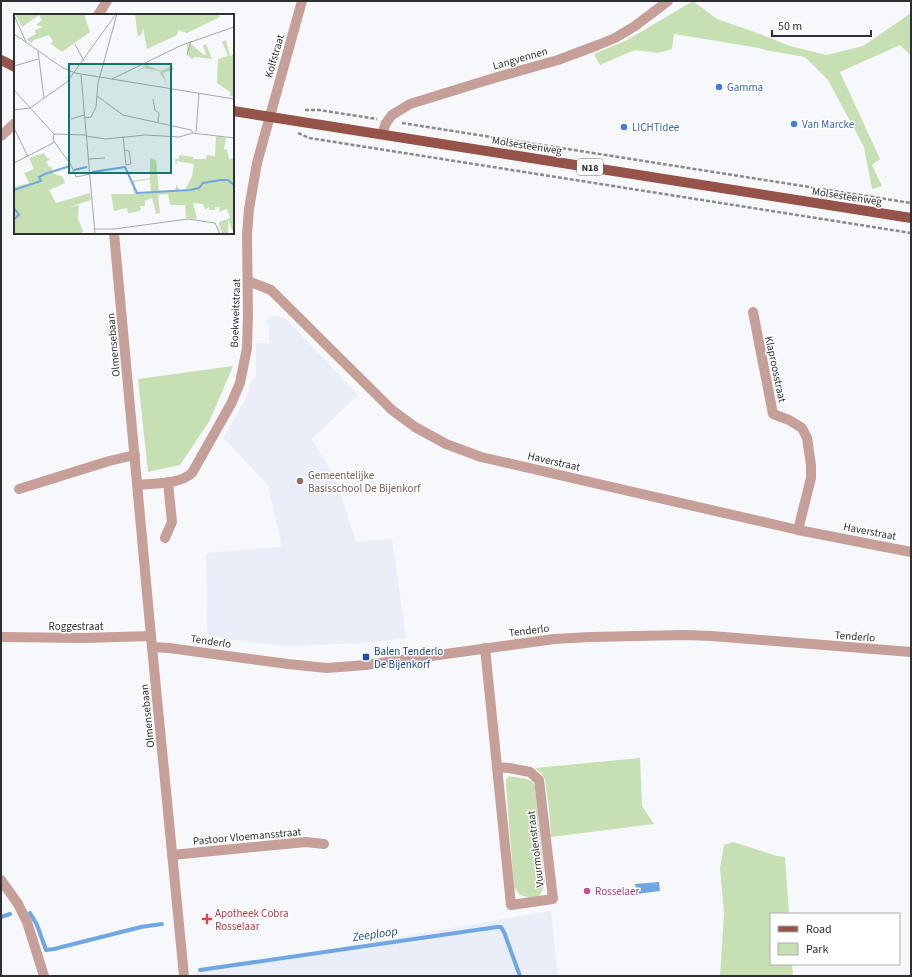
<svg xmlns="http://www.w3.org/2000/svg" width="912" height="977" font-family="'Source Sans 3',sans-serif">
<rect width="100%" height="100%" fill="#f7f8fb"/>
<g fill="#eaeef8">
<path d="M 270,316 L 285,318 L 358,395 L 312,439 L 335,478 L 356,542 L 392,539 L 406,638 L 364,643 L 289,646 L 253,643 L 207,635 L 206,553 L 282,547 L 268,485 L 223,438 L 247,397 L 251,380 L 256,376 L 256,343 L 269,343 L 269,323 L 265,323 Z"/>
<path d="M 551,911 L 558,976 L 194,976 L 194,972 Z"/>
</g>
<g fill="#c6e0b3">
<path d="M 693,1 L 717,19 L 749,30 L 790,46 L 827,55 L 863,46 L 911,13 L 911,56 L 900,45 L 840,72 L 880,159 L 872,165 L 882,186 L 872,189 L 864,147 L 828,80 L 805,57 L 765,50 L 759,48 L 674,34 L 672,49 L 658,53 L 635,50 L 600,65 L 596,58 L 594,54 L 627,40 Z"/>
<path d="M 233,366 L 210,420 L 180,465 L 148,472 L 138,379 Z"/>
<path d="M 640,758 L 642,806 L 654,824 L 551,837 L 549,809 L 545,780 L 542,774 L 535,768 Z"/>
<path d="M 509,776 L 526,779 L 532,781 L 535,787 L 545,884 L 540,895 L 534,898 L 527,897 L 520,895 L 514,887 L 506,785 L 506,780 Z"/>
<path d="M 733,842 L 777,856 L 785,857 L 789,914 L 771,914 L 771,964 L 792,964 L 793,976 L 720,976 L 724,914 L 720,868 L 724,845 Z"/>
</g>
<path fill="#6ea7e4" d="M 659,882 L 660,891 L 637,894 L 635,884 Z"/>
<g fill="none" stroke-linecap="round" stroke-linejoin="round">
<g stroke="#6ea7e4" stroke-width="4">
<path d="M 30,913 L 37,925 L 46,950 L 54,949 L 141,927 L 162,924"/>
<path d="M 1,917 L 10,914"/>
<path d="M 200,970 L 497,927 L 501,927 L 504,932 L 520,976"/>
</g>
<g stroke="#898a8c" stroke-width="2.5" stroke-dasharray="4 2" stroke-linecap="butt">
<path d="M 305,110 L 319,110 L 377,119"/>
<path d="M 402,123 L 911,203"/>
<path d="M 298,133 L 309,138 L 911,233"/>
</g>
<g stroke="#c69f98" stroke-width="10">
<path d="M 98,15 L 107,1"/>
<path d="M 382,134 L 386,123 L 392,115 L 410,104 L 494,78 L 558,60 L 598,45 L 615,38 L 635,26 L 668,1"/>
<path d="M 1,136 L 15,123"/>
<path d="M 248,281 L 271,290 L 392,410 L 415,427 L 446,444 L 481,457 L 798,530 L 911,552"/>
<path d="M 753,312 L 773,414 L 789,420 L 802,428 L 807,438 L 811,465 L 811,478 L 798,530"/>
<path d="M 138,485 C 155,483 178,485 192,473 L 231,404 L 240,383 L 247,348 L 248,316 L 247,235 L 249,209 L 257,163 L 302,1"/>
<path d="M 19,489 L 109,461 L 135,455"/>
<path d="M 165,538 L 172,522 L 168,482"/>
<path d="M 1,637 L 83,638 L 151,636"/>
<path d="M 152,647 L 169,648 L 288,664 L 327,668 L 366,665 L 554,639 L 590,637 L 685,635 L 712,636 L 911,652"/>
<path d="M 485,648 L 511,905 L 553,899 L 539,780 L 530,772 L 509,768 L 497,767"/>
<path d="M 172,855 L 306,842 L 324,844"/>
<path d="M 1,880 L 18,904 L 27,922 L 44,976"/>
</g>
<path stroke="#c69f98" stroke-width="10" d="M 114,233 L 152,647 L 184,976"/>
<g stroke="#965349" stroke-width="10">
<path d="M 1,60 L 15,67"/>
<path d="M 233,111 L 911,218"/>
</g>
</g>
<g fill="#3f7fe0" stroke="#fff" stroke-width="1.5">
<circle cx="719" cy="87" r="4"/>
<circle cx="794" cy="124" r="4"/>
<circle cx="624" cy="127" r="4"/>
</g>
<circle fill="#8d6e63" stroke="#fff" stroke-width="1.5" cx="300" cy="481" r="4"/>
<rect fill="#1a4fb4" stroke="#fff" stroke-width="1.5" x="362" y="653" width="8" height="8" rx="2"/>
<circle fill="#d1479c" stroke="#fff" stroke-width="1.5" cx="587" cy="891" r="4"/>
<path fill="#e0444e" stroke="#fff" stroke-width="1.5" d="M205 913h4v4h4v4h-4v4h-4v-4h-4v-4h4z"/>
<g text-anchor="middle" stroke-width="3" stroke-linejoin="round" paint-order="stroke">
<rect fill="#fff" stroke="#6d6d6e" stroke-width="1" x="577" y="159" width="26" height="16" rx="3"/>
<g font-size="10" font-weight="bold" fill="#2e2f30">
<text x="590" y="171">N18</text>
</g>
<g font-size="11" fill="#2e2f30" stroke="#fff">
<text transform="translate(274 56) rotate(-74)" y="4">Kolfstraat</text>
<text transform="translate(520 58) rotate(-16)" y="4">Langvennen</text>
<text transform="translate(527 145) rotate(9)" y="4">Molsesteenweg</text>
<text transform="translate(847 196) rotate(9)" y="4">Molsesteenweg</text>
<text transform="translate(235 313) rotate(-88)" y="4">Boekweitstraat</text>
<text transform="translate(113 345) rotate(-95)" y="4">Olmensebaan</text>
<text transform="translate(776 369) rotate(78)" y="4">Klaproosstraat</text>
<text transform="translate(554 461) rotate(13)" y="4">Haverstraat</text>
<text transform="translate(870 531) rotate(11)" y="4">Haverstraat</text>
<text x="76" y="630">Roggestraat</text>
<text transform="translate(529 630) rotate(-7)" y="4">Tenderlo</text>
<text transform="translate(855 636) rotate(4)" y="4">Tenderlo</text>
<text transform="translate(211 641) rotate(8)" y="4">Tenderlo</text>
<text transform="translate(147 716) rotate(-96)" y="4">Olmensebaan</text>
<text transform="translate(247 836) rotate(-5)" y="4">Pastoor Vloemansstraat</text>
<text transform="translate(535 849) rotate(-97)" y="4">Vuurmolenstraat</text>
</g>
<g font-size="11" fill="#366cbe" stroke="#fff" text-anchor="start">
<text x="727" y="91">Gamma</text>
<text x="802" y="128">Van Marcke</text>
<text x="632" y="131">LICHTidee</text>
</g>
<g font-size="11" fill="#785e54" stroke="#fff" text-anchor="start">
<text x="308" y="479">Gemeentelijke<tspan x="308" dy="13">Basisschool De Bijenkorf</tspan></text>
</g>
<g font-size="11" fill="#164399" stroke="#fff" text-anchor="start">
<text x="374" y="655">Balen Tenderlo<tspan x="374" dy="13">De Bijenkorf</tspan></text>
</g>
<g font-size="11" fill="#b23c85" stroke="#fff" text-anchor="start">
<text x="595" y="895">Rosselaer</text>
</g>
<g font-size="11" fill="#be3a42" stroke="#fff" text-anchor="start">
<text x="215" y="917">Apotheek Cobra<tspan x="215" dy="13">Rosselaar</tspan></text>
</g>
<g font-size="12" font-style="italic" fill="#104e86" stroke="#fff">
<text transform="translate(375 934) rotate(-8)" y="4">Zeeploop</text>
</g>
</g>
<g transform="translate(14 14)">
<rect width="220" height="220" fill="#f7f8fb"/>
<path d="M 1,0 L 70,0 L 76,18 L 48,38 L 37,30 L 39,27 L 35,21 L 20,26 L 17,29 L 13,25 L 22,20 L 21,16 L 29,13 L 22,11 L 28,6 L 25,1 L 8,13 ZM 121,0 L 205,0 L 206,3 L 173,19 L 164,16 L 163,21 L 133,35 L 129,13 L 128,20 L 124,23 ZM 212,26 L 216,42 L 220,40 L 220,83 L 216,82 L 216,78 L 203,69 L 204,45 L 214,42 L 208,28 ZM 176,29 L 190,41 L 192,40 L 189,32 L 192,30 L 198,45 L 181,43 L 178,45 L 173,41 L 173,30 ZM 132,51 L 147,57 L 159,52 L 160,55 L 149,59 L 153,71 L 145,57 L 130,54 L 122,58 ZM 202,122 L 212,124 L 210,135 L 213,136 L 215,145 L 220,144 L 220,220 L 214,206 L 214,220 L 208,220 L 207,217 L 205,208 L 216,204 L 213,195 L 205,198 L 206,193 L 201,193 L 201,196 L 196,196 L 195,193 L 191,196 L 189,190 L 179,189 L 183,205 L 172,204 L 171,191 L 156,191 L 154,180 L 144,181 L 146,199 L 142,200 L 138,184 L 131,187 L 131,192 L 126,192 L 127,196 L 121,198 L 114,199 L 113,194 L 100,197 L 97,180 L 120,180 L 118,167 L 136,164 L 136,144 L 142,146 L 145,178 L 161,176 L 163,170 L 165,176 L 171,176 L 178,163 L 180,150 L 163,147 L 162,152 L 161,145 L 165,145 L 165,141 L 179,143 L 179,145 L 192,145 L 193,141 L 201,142 ZM 136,165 L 137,179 L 122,180 L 120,168 ZM 30,139 L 33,144 L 37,145 L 32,148 L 35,153 L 37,152 L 40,160 L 48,162 L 51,169 L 35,176 L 42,189 L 76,179 L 77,186 L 55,193 L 65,191 L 64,205 L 69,217 L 67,220 L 0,220 L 0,173 L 15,169 L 10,159 L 20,155 L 15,144 Z" fill="#c6e0b3" fill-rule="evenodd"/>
<path fill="none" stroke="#6ea7e4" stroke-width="2" d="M 60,156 L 73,153M 78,158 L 111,153 L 123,179 L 176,176 L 185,174 L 189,169 L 206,166 L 214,166 L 220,171M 0,176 L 27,167 L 25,163 L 31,160 L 56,152M 0,194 L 5,201 L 0,205"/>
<path fill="none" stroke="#a7a8aa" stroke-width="1" d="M 0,1 L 12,28M 0,20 L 49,54 L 61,59 L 220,85M 61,30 L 70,47M 24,37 L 30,84M 173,41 L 177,27M 0,52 L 24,45M 67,61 L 81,220M 98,65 L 168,31 L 220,13M 0,76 L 40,120 L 72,121M 83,82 L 109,101 L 177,116 L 179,119 L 220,124M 139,85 L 141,96 L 145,99 L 144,109M 0,96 L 16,94 L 53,68 L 102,0M 71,104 L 77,103 L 82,93 L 84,69 L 103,0M 57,105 L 70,101M 0,114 L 14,143M 182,118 L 185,79M 40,120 L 39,126 L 57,151 L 62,163 L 76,160M 72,122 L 92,125 L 131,121 L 165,123 L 179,119M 109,122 L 112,151 L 117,150 L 115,137 L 111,136M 74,145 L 91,144M 0,149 L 41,128M 81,215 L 100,215 L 174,205 L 201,209 L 206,220"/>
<path fill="#0f766e" fill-opacity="0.15" stroke="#0f766e" stroke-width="2" d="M 55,50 L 157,50 L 157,159 L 55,159 Z"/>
<rect width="220" height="220" fill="none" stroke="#2e2f30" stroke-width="2"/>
</g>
<rect width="912" height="977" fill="none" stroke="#2e2f30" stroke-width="4"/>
<rect x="770" y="913" width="130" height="52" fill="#ffffff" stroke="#abacac"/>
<rect x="778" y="926" width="20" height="6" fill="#965349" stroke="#abacac"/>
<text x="806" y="933" font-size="12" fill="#2e2f30">Road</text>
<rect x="778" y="943" width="20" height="12" fill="#c6e0b3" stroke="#abacac"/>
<text x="806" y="953" font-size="12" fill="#2e2f30">Park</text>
<path d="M772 30v6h99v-6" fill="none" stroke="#2e2f30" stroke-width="2"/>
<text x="778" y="30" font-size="12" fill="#2e2f30" stroke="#ffffff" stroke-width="3" paint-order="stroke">50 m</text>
</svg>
